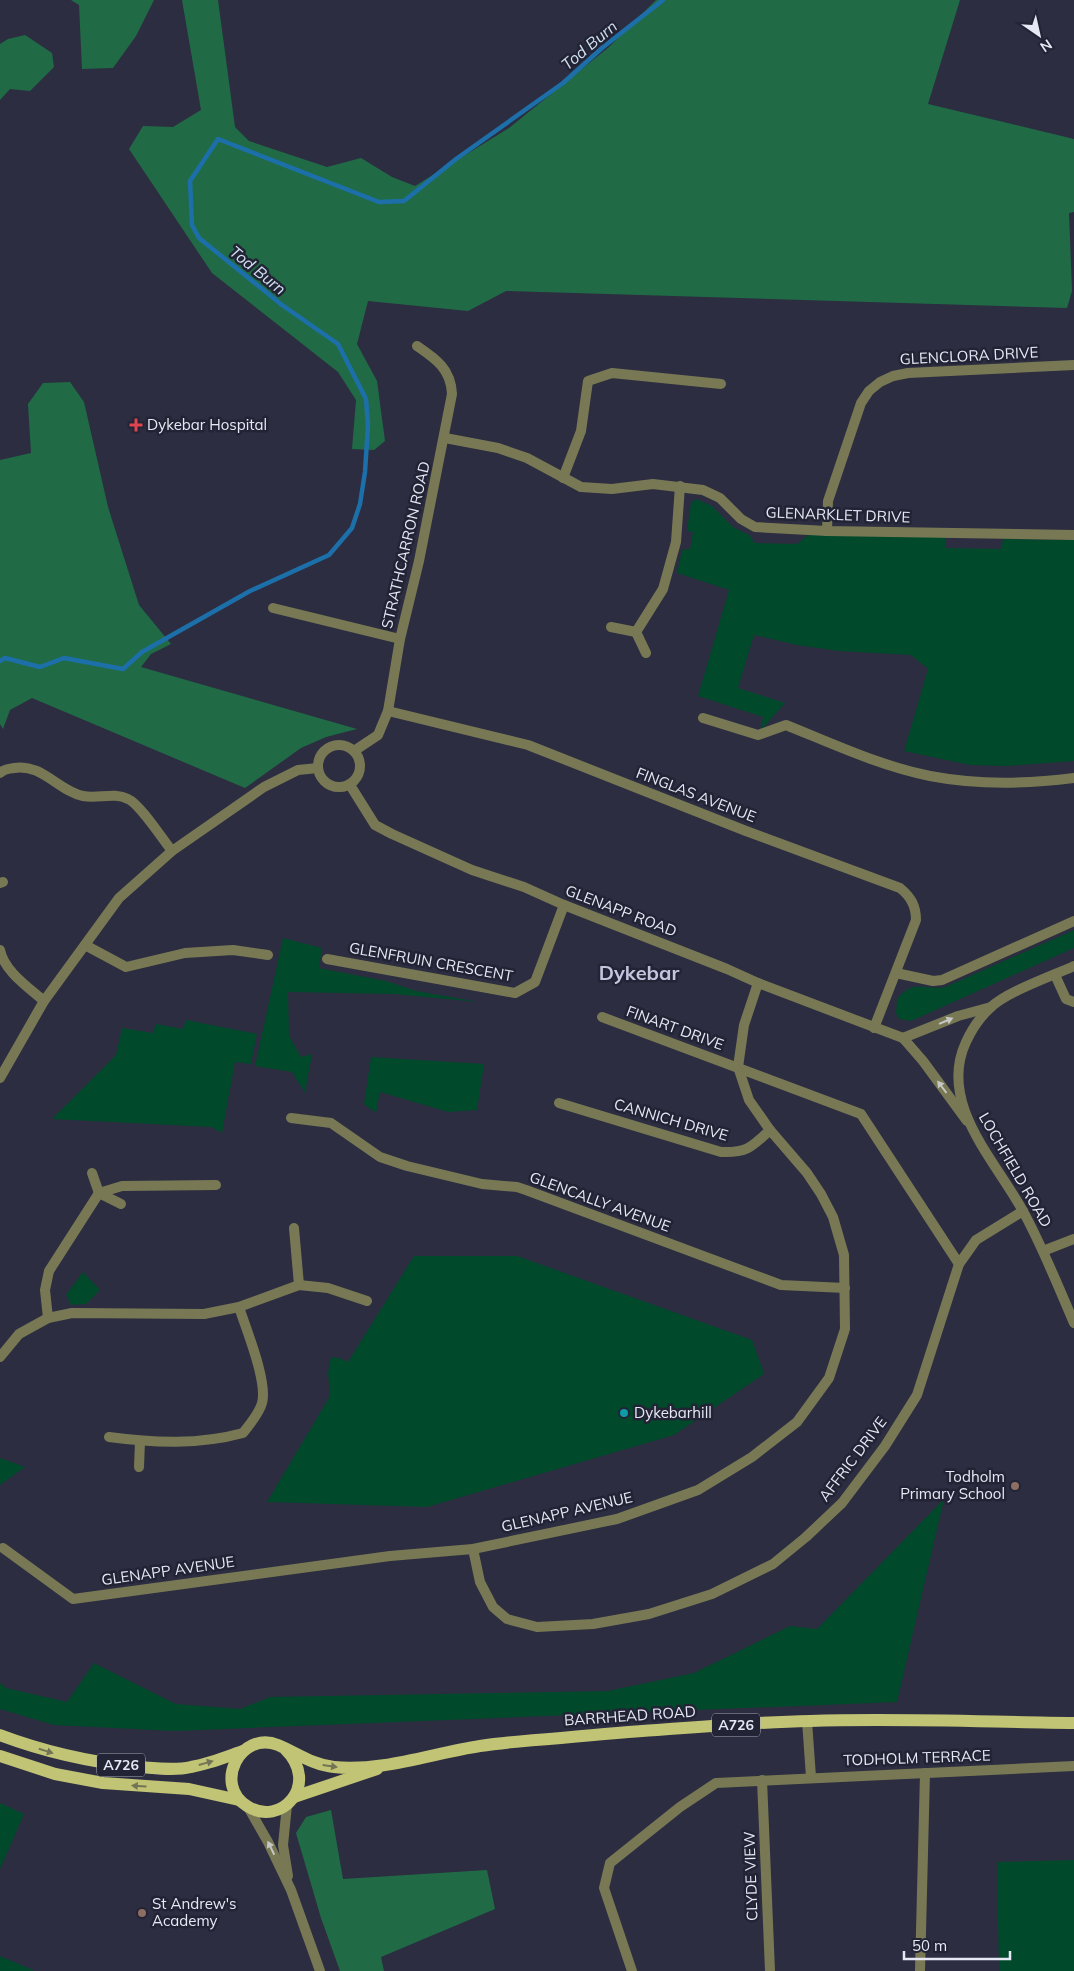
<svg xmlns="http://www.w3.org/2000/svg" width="1074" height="1971" font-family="Mulish,sans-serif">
<rect width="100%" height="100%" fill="#2c2d40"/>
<g fill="#00492b">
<path d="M 696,499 L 712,506 L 733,527 L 749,535 L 755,543 L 797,544 L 808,535 L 945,537 L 945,548 L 1001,549 L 1003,539 L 1074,540 L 1074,761 L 1007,766 L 970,765 L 904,751 L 928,669 L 911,655 L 839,651 L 797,645 L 754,635 L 738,688 L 785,703 L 761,730 L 763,717 L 698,696 L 729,590 L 677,573 L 682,550 L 690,549 L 693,532 L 687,531 L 691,503 Z"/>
<path d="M 1074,930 L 1074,948 L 911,1021 L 899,1019 L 896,1013 L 897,999 C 914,978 924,991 945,987 Z"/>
<path d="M 283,938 L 322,948 L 319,968 L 386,981 L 416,991 L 479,1002 L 393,994 L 288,992 L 289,1036 L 301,1057 L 312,1054 L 305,1093 L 292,1072 L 255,1066 Z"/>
<path d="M 186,1020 L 257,1034 L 251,1064 L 235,1062 L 222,1133 L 211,1127 L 52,1119 L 116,1055 L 122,1028 L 153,1033 L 156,1024 L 183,1029 Z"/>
<path d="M 371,1057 L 484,1064 L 477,1110 L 448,1112 L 380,1092 L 376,1113 L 364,1104 Z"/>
<path d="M 414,1256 L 517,1256 L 752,1340 L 764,1374 L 674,1435 L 427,1507 L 267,1502 L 330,1396 L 328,1373 L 331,1357 L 339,1358 L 348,1362 Z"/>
<path d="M 83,1272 L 100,1290 L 86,1304 L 71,1305 L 66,1295 Z"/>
<path d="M 0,1458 L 25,1467 L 0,1485 Z"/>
<path d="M 944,1499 L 897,1702 L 174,1731 L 54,1725 L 0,1709 L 0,1683 L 6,1688 L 67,1702 L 94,1663 L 176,1704 L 240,1709 L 270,1697 L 608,1691 L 694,1673 L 790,1626 L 817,1629 Z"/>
<path d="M 0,1803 L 24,1814 L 0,1869 Z"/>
<path d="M 1074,1860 L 1074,1971 L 999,1971 L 997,1862 Z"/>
<path d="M 0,1956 L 35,1971 L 0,1971 Z"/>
</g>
<g fill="#206b46">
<path d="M 71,0 L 154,0 L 136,36 L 113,68 L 82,69 L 79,5 Z"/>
<path d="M 182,0 L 218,0 L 235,127 L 249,141 L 327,167 L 361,158 L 392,177 L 415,186 L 509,128 L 609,47 L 656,0 L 960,0 L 928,104 L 1074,139 L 1074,212 L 1069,213 L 1072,291 L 1067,308 L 506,291 L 468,311 L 368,301 L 357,344 L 377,381 L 385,441 L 374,450 L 352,449 L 356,400 L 338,372 L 212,273 L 129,149 L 143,126 L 173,127 L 201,110 Z"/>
<path d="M 25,35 L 52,53 L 54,67 L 30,91 L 10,89 L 0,100 L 0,44 L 8,39 Z"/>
<path d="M 70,382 L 84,402 L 108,507 L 139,605 L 171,644 L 151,654 L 141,667 L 357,729 L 326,737 L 301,748 L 245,788 L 32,698 L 10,710 L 3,729 L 0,724 L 0,460 L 31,453 L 28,404 L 43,383 Z"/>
<path d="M 331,1810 L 343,1879 L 487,1870 L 495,1909 L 381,1957 L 384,1971 L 340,1971 L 321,1918 L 296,1833 L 306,1817 Z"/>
</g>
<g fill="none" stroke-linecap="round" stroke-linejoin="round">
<path stroke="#1d6faa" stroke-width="4.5" d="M 0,661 L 5,658 L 40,667 L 64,658 L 123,669 L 142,652 L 250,591 L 329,555 L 352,528 L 360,504 L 365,472 L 368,425 L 366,399 L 338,344 L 282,305 L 199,238 L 192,225 L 190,181 L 218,139 L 379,202 L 404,201 L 456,159 L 563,83 L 602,48 L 663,0"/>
<g stroke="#787954" stroke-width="10">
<path d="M 445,438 L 498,448 L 527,458 L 581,487 L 612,489 L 653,484 L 703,490 L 720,498 L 741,519 L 755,527 L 827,531 L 1074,535"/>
<path d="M 563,478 L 581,431 L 588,381 L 612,373 L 721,384"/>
<path d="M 827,531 L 828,501 L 861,403 L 869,391 L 880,382 L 893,376 L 908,373 L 1074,365"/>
<path d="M 273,608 L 400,639"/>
<path d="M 611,627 L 636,632"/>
<path d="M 646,653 L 636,632 L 663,589 L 676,542 L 680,486"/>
<path d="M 388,711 L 528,745 L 746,831 L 900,888 C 911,897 916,906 916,920 L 874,1028"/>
<path d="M 703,718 L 758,735 L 786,725 C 833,744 880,766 930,776 C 977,785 1027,784 1074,778"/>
<circle cx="339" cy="766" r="21"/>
<path d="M 354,751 L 378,735 L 388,711 L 400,639 L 419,561 L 452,394 C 451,369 436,359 417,346"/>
<path d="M 0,773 C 4,769 8,769 14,768 C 42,763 58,791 83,796 C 98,799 114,792 128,799 C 140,804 163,840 172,851"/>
<path d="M 350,785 L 375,825 L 392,834 L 472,870 L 524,887 L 564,905 L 727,969 L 758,983 L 903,1038"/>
<path d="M 0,883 L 3,882"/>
<path d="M 85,945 L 126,967 L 185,953 L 233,950 L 268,955"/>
<path d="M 0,950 C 4,971 28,987 44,1001"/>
<path d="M 327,959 L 515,993 L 535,982 L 564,905"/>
<path d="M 896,973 L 933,981 L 942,980 L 1074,921"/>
<path d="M 1055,975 L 1066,999 L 1074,1002"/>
<path d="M 602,1017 L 861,1114 L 959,1264"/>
<path d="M 903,1038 L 923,1061 L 967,1121"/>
<path d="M 903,1038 L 958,1016 L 991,1007"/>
<path d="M 0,1078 L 44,1001 L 119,898 L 172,851 L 264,787 L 298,770 L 318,768"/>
<path d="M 559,1103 L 721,1152 C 747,1153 752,1147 770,1130"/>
<path d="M 291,1118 L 331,1123 L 380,1157 L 407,1166 L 482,1184 L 517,1187 L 526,1190 L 781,1285 L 845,1288"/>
<path d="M 92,1173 L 99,1193 L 121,1204"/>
<path d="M 294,1228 L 299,1285"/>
<path d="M 1043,1251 L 1074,1239"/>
<path d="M 48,1318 L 45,1290 L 49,1271 L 99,1193 L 122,1186 L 216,1185"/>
<path d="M 0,1357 L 19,1334 L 48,1318 L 72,1313 L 204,1314 L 239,1307 L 299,1285 L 328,1288 L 367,1301"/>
<path d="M 109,1437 C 154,1443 199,1445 243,1433 C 250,1424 259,1414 262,1403 C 268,1382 246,1329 239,1307"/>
<path d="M 139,1467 L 140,1441"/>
<path d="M 3,1548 L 73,1599 L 390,1556 L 473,1549 L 617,1519 L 698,1490 L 752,1457 L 797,1422 L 829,1378 L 845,1329 L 844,1255 L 833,1217 L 821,1194 L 807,1173 L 770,1130 L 749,1100 L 738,1067 L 744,1025 L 758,983"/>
<path d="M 473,1549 L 480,1582 L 493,1607 L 507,1619 L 537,1627 L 593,1624 L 649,1614 L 712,1594 L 773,1564 L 806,1537 L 842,1503 L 885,1446 L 917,1395 L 959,1264 L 976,1240 L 1023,1211"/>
<path d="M 807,1721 L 811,1777"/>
<path d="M 762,1780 L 770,1971"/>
<path d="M 632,1971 L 604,1888 L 610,1863 L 680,1807 L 716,1783 L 1074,1766"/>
<path d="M 920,1971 L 925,1773"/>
</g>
<g stroke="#787954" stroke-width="10">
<path d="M 1074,966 C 1052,976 1006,992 990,1008 C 979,1018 972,1029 966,1042 C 937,1104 997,1162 1024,1213 C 1043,1248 1058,1286 1074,1323"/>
<path d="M 287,1805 L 283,1845 L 288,1876"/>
<path d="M 248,1807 L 268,1842 L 291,1890 L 320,1971"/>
</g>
<g stroke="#c1c375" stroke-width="12">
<path d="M 0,1735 C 45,1752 90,1762 138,1767 C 155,1768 174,1771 191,1767 C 209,1764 226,1757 243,1751"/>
<path d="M 285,1749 C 321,1784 281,1828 247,1806 C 213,1785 240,1730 278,1745 C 297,1753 313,1765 334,1767 C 382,1772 433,1753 480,1746 C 507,1742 534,1740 561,1738 C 593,1735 625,1732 657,1730 C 708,1726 759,1722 810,1721 C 898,1718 986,1722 1074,1723"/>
<path d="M 0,1756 L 55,1774 L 103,1783 L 189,1789 L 239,1800"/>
<path d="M 294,1797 L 377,1769"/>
</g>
</g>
<defs><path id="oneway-solid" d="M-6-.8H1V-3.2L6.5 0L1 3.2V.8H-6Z" transform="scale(1.25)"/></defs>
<g fill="#c6c7c5">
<use href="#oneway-solid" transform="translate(946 1021) rotate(-23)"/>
<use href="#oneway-solid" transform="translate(942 1087) rotate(-127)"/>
<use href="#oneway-solid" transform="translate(271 1848) rotate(-116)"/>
</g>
<g fill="#727455">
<use href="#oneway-solid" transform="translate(46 1751) rotate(17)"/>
<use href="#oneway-solid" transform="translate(206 1763) rotate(-16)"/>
<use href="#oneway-solid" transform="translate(330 1766) rotate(8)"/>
<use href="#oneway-solid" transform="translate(139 1786) rotate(-176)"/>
</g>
<path fill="#e0444e" stroke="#222435" stroke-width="2" d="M133.5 417.5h5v5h5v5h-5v5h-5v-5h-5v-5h5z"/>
<circle fill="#0f9aa8" stroke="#222435" stroke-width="2" cx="624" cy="1413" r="5"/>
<g fill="#8d6e63" stroke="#222435" stroke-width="2">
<circle cx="1015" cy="1486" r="5"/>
<circle cx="142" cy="1913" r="5"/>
</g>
<g text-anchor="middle" stroke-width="5" stroke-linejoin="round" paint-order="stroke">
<g fill="#222435" stroke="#acadbb" stroke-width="1">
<rect x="712" y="1713.5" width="48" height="23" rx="4"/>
<rect x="97" y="1753.5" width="48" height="23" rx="4"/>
</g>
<g font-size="14" font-weight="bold" fill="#e7e8f5">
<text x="736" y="1730">A726</text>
<text x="121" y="1770">A726</text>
</g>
<g font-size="15" fill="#e7e8f5" stroke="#222435">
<text transform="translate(969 356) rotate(-3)" y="5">GLENCLORA DRIVE</text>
<text transform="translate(838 515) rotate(2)" y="5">GLENARKLET DRIVE</text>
<text transform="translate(406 545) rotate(-77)" y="5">STRATHCARRON ROAD</text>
<text transform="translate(696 795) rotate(21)" y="5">FINGLAS AVENUE</text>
<text transform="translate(621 911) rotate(21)" y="5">GLENAPP ROAD</text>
<text transform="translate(431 962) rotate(10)" y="5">GLENFRUIN CRESCENT</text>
<text transform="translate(675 1028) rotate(20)" y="5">FINART DRIVE</text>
<text transform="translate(671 1120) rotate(16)" y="5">CANNICH DRIVE</text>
<text transform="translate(1015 1170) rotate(60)" y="5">LOCHFIELD ROAD</text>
<text transform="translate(600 1202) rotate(20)" y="5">GLENCALLY AVENUE</text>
<text transform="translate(853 1459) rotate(-53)" y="5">AFFRIC DRIVE</text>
<text transform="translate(567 1512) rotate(-13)" y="5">GLENAPP AVENUE</text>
<text transform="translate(168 1571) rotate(-8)" y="5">GLENAPP AVENUE</text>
<text transform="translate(630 1716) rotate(-4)" y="5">BARRHEAD ROAD</text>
<text transform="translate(917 1758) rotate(-2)" y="5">TODHOLM TERRACE</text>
<text transform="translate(751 1876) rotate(-92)" y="5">CLYDE VIEW</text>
</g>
<g font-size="15" fill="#e7e8f5" stroke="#222435" text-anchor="start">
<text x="147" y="430">Dykebar Hospital</text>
<text x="634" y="1418">Dykebarhill</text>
<text x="1005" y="1482" text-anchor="end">Todholm<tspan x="1005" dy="17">Primary School</tspan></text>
<text x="152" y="1909">St Andrew's<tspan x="152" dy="17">Academy</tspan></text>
</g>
<g font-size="16" font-style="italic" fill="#cfe1f1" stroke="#222435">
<text transform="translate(589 45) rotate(-40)" y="6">Tod Burn</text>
<text transform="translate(258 270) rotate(39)" y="6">Tod Burn</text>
</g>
<g font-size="20" font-weight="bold" fill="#c2c5dd" stroke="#222435">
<text x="639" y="980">Dykebar</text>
</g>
</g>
<g transform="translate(1039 35) rotate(146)" stroke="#222435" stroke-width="4" paint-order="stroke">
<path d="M0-4L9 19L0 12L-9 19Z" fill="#e7e8f5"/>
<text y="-8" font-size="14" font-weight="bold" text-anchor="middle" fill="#e7e8f5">N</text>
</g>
<path d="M904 1951v8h106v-8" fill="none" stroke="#e7e8f5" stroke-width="2.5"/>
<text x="912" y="1951" font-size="15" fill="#e7e8f5" stroke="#222435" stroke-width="4" paint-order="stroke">50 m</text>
</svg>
